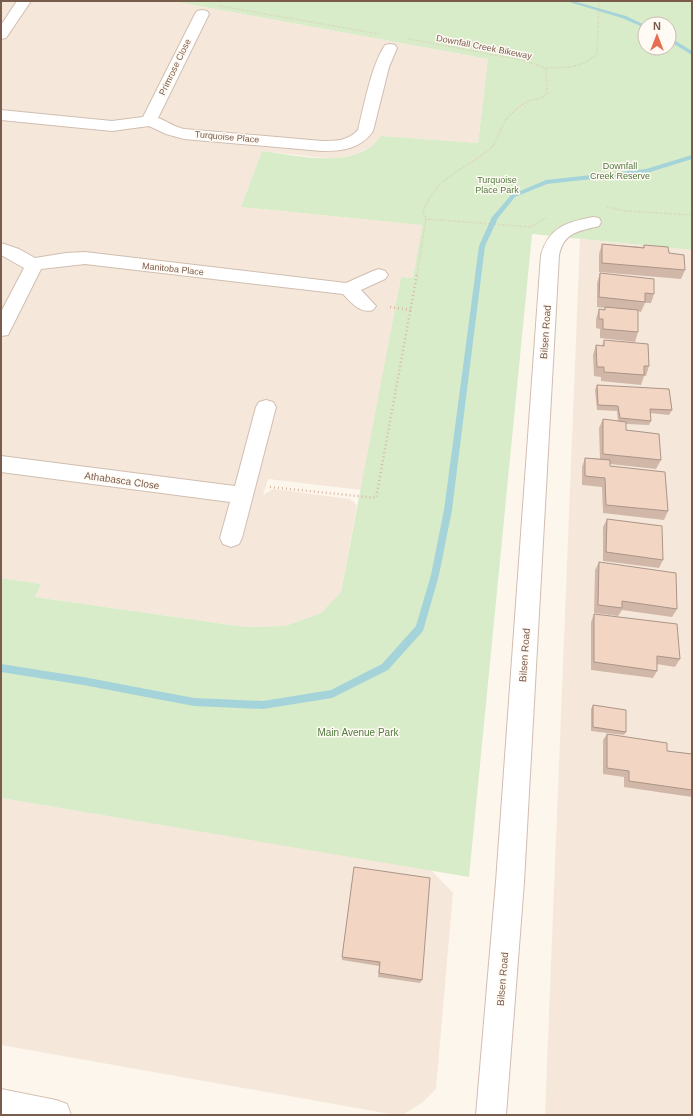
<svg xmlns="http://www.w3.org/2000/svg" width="693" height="1116" font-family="Arial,sans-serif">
<rect width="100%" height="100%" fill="#fdf6ec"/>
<g fill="#f5e8da">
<path d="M 1,1 L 172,1 L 488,59 L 478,143 L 381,136 L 370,147 L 356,154 L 333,159 L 262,151 L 241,207 L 422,225 L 413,278 L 401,277 L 361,490 L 268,479 L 263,495 L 273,489 L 350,499 L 357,505 L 341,592 L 321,613 L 285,626 L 245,627 L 35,597 L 41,584 L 1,578 Z"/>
<path d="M 580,239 L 692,250 L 692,1115 L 545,1115 Z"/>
<path d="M 1,798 L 431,870 L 453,893 L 436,1089 L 423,1102 L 403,1115 L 396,1115 L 1,1045 Z"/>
</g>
<path fill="#d8ecc9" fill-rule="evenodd" d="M 172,1 L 692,1 L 692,250 L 532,234 L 469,877 L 1,798 L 1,578 L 41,584 L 35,597 L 245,627 L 285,626 L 321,613 L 341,592 L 401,277 L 413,278 L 422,225 L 241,207 L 262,151 C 294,155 342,167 370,147 C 374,144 378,139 381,136 L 478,143 L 488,59 ZM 645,24 L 669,24 L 669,48 L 645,48 Z"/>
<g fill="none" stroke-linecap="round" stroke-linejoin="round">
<g fill="#a5d3da" fill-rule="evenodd">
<path d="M 566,1 L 573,1 L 626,16 L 645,25 L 645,28 L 622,18 Z"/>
<path d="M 669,37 L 692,51 L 692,55 L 669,41 Z"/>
<path d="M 692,155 L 692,159 L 647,173 L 547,184 L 515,197 L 498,218 L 485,246 L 452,510 L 439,575 L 423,631 L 388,670 L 332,698 L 263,709 L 194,706 L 83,685 L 1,672 L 1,664 L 83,677 L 194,698 L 263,701 L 331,690 L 382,664 L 416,626 L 431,575 L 444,510 L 479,246 L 492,217 L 511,195 L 546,180 L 646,169 Z"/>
</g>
<g stroke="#d1beb0" stroke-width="2">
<g id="street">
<path d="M 17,1 L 31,1 L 6,38 L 1,39 L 1,25 Z"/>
<path d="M 202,10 L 207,11 L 209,14 L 158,118 C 167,121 174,127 184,129 L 322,141 C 336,141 348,141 358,130 C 364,106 371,66 385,45 L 390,44 L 395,45 L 397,48 L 389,67 L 373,131 C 361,149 342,151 322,151 L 184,139 L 166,134 L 149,126 L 112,131 L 1,120 L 1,110 L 112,121 L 143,117 L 195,14 L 197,11 Z"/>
<path d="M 593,217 L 599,218 L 601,222 L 599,226 C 579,231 564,232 559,255 L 524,882 L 506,1115 L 476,1115 L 496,882 L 541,255 C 549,227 567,222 593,217 Z"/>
<path d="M 1,243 L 19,249 L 35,258 L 66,253 L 85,252 L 346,283 L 373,271 L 379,269 L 385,271 L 388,275 L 385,279 L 361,290 L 376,306 L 373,310 C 360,314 352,303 343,294 L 85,264 L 41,269 L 8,335 L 1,336 L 1,312 L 24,268 L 1,255 Z"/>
<path d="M 266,400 L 273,402 L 276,407 L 242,538 L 239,544 L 231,547 L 223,544 L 220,538 L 230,502 L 1,472 L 1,456 L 235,486 L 256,407 L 259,402 Z"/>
</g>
</g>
<g stroke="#d6c0b0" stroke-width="2">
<path id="secondary" d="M 1,1089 L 56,1100 L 67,1104 L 71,1115 L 1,1115 Z"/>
</g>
<g stroke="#d9b8a5" stroke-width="1.5" stroke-dasharray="0.5 2" stroke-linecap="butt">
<path d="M 220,6 L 379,34"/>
<path d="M 409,39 L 522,60 L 546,68 L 571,67 L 584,63 L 597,55 L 599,1"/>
<path d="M 546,68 L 547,93 C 537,103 538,97 529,101 C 522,104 514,111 509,116 C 500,125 498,142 489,150 C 461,172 439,174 423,211 L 426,219 L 531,227 L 546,218"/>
<path d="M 607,207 L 626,211 L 692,215"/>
<path d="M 417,275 L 426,219"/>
</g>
<g stroke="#d9b8a5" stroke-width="2.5" stroke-dasharray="1 3" stroke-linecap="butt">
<path d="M 390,307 L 411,310"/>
<path d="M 270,487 L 376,498 L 417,274"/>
</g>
<use href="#street" fill="#fff" fill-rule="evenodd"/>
<use href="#secondary" fill="#fff" fill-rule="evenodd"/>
</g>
<g fill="#d1b7a8">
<path d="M 602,244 L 643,247 L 644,245 L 669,253 L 685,270 L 681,279 L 599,272 L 599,254 Z"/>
<path d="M 600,273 L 654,294 L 651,303 L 645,303 L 641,312 L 638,311 L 638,332 L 635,342 L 600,338 L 600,329 L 596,328 L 596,319 L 599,309 L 604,310 L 605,308 L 597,307 L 597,283 Z"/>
<path d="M 604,340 L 649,366 L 646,376 L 644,376 L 641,385 L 601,381 L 601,377 L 594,376 L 593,355 L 596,345 L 602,346 Z"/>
<path d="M 597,385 L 672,410 L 669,415 L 650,413 L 651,421 L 649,425 L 626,424 L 626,430 L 661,460 L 656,469 L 610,464 L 610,466 L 668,511 L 664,520 L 603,513 L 602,487 L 582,485 L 582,467 L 585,458 L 600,459 L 599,428 L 603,419 L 618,421 L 617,411 L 597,410 L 595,390 Z"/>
<path d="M 607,519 L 663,560 L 659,568 L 603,561 L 603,527 Z"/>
<path d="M 599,562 L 677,609 L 672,617 L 622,610 L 618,616 L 594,613 L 595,570 Z"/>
<path d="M 594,614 L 680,659 L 675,667 L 657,664 L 657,671 L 653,678 L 591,670 L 591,622 Z"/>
<path d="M 593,705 L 626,732 L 624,735 L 591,731 L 591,709 Z"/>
<path d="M 607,734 L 667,751 L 692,754 L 692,797 L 624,787 L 624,777 L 603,774 L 603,740 Z"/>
<path d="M 354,867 L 422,980 L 420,983 L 378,977 L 379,966 L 342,960 L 342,957 Z"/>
</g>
<g fill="#f3d5c3" stroke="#aa9588">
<path d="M 602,244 L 644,248 L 644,245 L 668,247 L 669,253 L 684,255 L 685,270 L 602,263 Z"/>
<path d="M 600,273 L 654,279 L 654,294 L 645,293 L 645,302 L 599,297 Z"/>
<path d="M 605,307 L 638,310 L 638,332 L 603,329 L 603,319 L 599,319 L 599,309 L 605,310 Z"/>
<path d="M 604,340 L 648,344 L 649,366 L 644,366 L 644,375 L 604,372 L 604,367 L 597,367 L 596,345 L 604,346 Z"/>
<path d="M 597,385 L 669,389 L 672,410 L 650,409 L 651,421 L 620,418 L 618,406 L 598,405 Z"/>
<path d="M 603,419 L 626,422 L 626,430 L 659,434 L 661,460 L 603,454 Z"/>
<path d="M 585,458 L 610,460 L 610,466 L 665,472 L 668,511 L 606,505 L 605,478 L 585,476 Z"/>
<path d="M 607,519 L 662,526 L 663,560 L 606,552 Z"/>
<path d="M 599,562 L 676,573 L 677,609 L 622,601 L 622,608 L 598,605 Z"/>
<path d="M 594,614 L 677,624 L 680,659 L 657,656 L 657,671 L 594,662 Z"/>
<path d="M 593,705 L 626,710 L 626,732 L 593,727 Z"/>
<path d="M 607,734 L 667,743 L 667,751 L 692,754 L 692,790 L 629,781 L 629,771 L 607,768 Z"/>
<path d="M 354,867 L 430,878 L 422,980 L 379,973 L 380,962 L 342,957 Z"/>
</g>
<g text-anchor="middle" stroke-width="3" stroke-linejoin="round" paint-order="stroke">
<g font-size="9" fill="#7a5c4d" stroke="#fffaf3">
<text transform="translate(484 47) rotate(11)" y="3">Downfall Creek Bikeway</text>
<text transform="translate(175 67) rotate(-64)" y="3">Primrose Close</text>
<text transform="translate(227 137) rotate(5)" y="3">Turquoise Place</text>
<text transform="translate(173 269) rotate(6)" y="3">Manitoba Place</text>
</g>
<g font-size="9" fill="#537a41" stroke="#fffaf3">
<text x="620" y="169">Downfall<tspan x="620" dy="10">Creek Reserve</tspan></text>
<text x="497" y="183">Turquoise<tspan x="497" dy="10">Place Park</tspan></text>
</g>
<g font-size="10" fill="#7a5c4d" stroke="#fffaf3">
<text transform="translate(545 332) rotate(-86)" y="4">Bilsen Road</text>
<text transform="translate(122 480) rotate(8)" y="4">Athabasca Close</text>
<text transform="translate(524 655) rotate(-86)" y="4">Bilsen Road</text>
<text transform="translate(502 979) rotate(-85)" y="4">Bilsen Road</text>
</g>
<g font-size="10" fill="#537a41" stroke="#fffaf3">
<text x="358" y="736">Main Avenue Park</text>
</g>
</g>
<rect width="693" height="1116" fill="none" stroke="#7a5c4d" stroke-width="4"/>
<g transform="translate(657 36)"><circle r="19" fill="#fffaf3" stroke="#cabbb1"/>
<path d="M0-3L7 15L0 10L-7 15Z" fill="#e76f51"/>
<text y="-6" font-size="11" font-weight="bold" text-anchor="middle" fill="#7a5c4d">N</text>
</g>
</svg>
